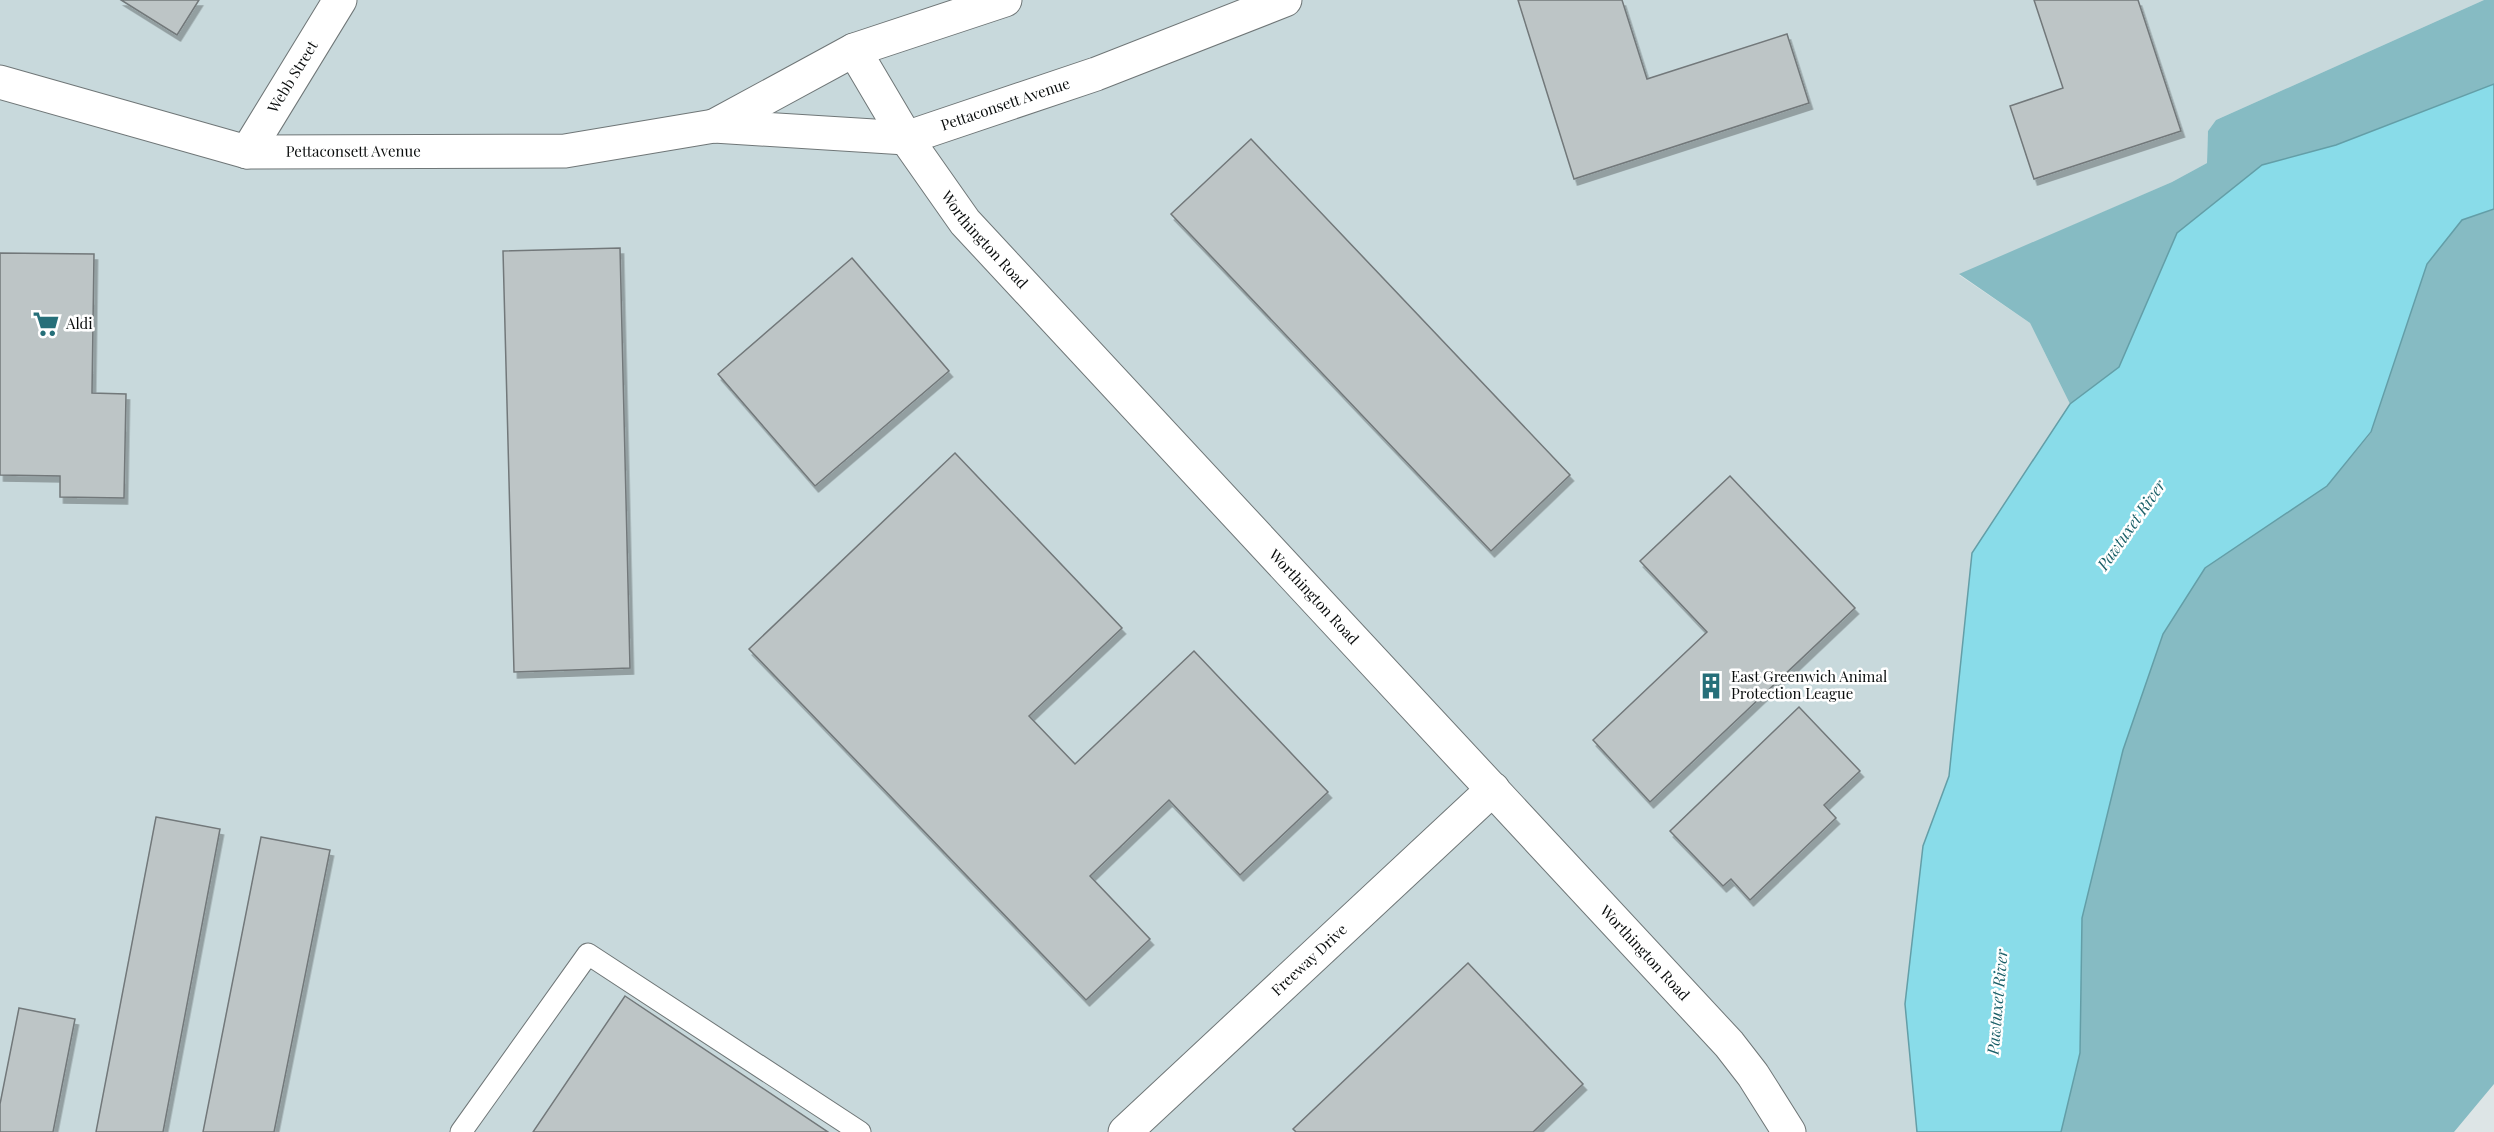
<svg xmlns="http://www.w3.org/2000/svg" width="2494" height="1132" font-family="'Playfair Display',serif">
<defs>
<filter id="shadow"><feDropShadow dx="3.5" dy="6" stdDeviation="0" flood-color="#0004"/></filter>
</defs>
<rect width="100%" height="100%" fill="#dde5e6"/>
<path fill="#c8d9dc" d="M 0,0 L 2484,0 L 2216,120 L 2208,131 L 2207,163 L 2172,182 L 1959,275 L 2030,323 L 2070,404 L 1972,553 L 1949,776 L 1923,846 L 1905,1004 L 1917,1132 L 0,1132 Z"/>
<g fill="#86bbc3">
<path d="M 2484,0 L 2494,0 L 2494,84 L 2336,145 L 2262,165 L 2177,233 L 2119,367 L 2070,404 L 2030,323 L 1959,274 L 2172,182 L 2207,163 L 2208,131 L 2216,120 Z"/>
<path d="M 2494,209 L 2494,1084 L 2454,1132 L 2061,1132 L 2080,1053 L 2082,918 L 2123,750 L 2163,634 L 2205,568 L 2327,486 L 2371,433 L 2427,264 L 2462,220 Z"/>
</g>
<path fill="#89dce9" stroke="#639ea7" stroke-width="1.5" d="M 2494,84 L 2494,209 L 2462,220 L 2427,264 L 2371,432 L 2327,486 L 2205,568 L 2163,634 L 2123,750 L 2082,918 L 2080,1053 L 2061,1132 L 1917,1132 L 1905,1004 L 1923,846 L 1949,776 L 1972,553 L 2070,404 L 2119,367 L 2177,233 L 2262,165 L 2336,145 Z"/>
<g fill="#bdc5c6" stroke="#72787a" stroke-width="1.5" filter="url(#shadow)">
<path d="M 121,0 L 199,0 L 177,35 Z"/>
<path d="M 1518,0 L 1622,0 L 1647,79 L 1787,34 L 1809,103 L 1574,179 Z"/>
<path d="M 2034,0 L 2138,0 L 2181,131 L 2034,179 L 2010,106 L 2063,88 Z"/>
<path d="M 1251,139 L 1570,475 L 1491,551 L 1171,214 Z"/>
<path d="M 620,248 L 630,668 L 514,672 L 503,251 Z"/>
<path d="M 0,253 L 94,254 L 92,393 L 126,394 L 124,498 L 60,497 L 60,476 L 0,475 Z"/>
<path d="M 852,258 L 949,371 L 815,486 L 718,374 Z"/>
<path d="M 955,453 L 1122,628 L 1029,716 L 1075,764 L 1194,651 L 1328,792 L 1240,875 L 1169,800 L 1090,876 L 1150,939 L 1086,1000 L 749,649 Z"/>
<path d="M 1730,476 L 1855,608 L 1650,802 L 1593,740 L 1707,632 L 1640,561 Z"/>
<path d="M 1799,707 L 1860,771 L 1824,805 L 1836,818 L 1750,900 L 1731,879 L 1723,886 L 1670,831 Z"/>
<path d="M 156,817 L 220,829 L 163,1132 L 96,1132 Z"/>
<path d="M 261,837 L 330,850 L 274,1132 L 203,1132 Z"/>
<path d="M 1468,963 L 1583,1084 L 1533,1132 L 1296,1132 L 1293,1129 Z"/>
<path d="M 625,996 L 828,1132 L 533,1132 Z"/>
<path d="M 19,1008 L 75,1019 L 53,1132 L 0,1132 L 0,1104 Z"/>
</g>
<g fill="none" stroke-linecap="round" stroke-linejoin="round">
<g stroke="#6f7677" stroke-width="23">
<path id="service" d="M 461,1132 L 588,954 L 860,1132"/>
</g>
<g stroke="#6f7677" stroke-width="35">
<g id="minor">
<path id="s1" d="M 854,50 L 906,138 L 965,222 L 1729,1044 L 1753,1075 L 1789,1132"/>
<path id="s2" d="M 0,82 L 247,152 L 565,151 L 714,126 L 906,138 L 1096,74 L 1285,0"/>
<path d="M 714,126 L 854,50 L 1005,0"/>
<path id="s3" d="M 247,152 L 340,0"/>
<path id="s4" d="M 1125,1132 L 1493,789"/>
</g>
</g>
<use href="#service" stroke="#fff" stroke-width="21"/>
<use href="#minor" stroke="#fff" stroke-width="33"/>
</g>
<defs>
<g id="supermarket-bare" transform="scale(2.07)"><path d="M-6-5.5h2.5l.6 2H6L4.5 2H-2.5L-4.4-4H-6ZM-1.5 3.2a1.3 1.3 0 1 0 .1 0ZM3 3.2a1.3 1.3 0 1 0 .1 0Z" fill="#266f79" stroke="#fff" stroke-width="2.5" paint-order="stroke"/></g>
<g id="building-bare" transform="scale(2.07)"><path d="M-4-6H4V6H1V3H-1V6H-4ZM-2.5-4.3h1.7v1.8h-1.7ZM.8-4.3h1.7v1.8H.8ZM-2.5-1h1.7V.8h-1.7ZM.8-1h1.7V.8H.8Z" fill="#266f79" stroke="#fff" stroke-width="2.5" paint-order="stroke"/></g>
</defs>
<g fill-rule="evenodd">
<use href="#supermarket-bare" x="46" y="324"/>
<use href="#building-bare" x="1711" y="686"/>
</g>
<g text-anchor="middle" stroke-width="5" stroke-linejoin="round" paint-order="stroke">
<g font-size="15" fill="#090c0c" stroke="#fff">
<text dy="5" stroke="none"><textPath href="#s3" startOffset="88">Webb Street</textPath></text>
<text dy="5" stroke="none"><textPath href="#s2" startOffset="1023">Pettaconsett Avenue</textPath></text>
<text dy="5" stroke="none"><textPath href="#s2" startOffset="363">Pettaconsett Avenue</textPath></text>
<text dy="5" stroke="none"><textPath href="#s1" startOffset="231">Worthington Road</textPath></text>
<text dy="5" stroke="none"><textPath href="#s1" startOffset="717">Worthington Road</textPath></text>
<text dy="5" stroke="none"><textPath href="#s1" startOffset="1203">Worthington Road</textPath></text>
<text dy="5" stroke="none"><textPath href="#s4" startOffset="252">Freeway Drive</textPath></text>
</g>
<g font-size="15" fill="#090c0c" stroke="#fff" text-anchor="start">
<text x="66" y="329">Aldi</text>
<text x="1731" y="682">East Greenwich Animal<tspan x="1731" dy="17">Protection League</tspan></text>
</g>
<g font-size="16" font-style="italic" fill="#1a5f68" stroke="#fff">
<text transform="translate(2131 525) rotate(-55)" y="6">Pawtuxet River</text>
<text transform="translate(1997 1002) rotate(-85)" y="6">Pawtuxet River</text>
</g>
</g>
</svg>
